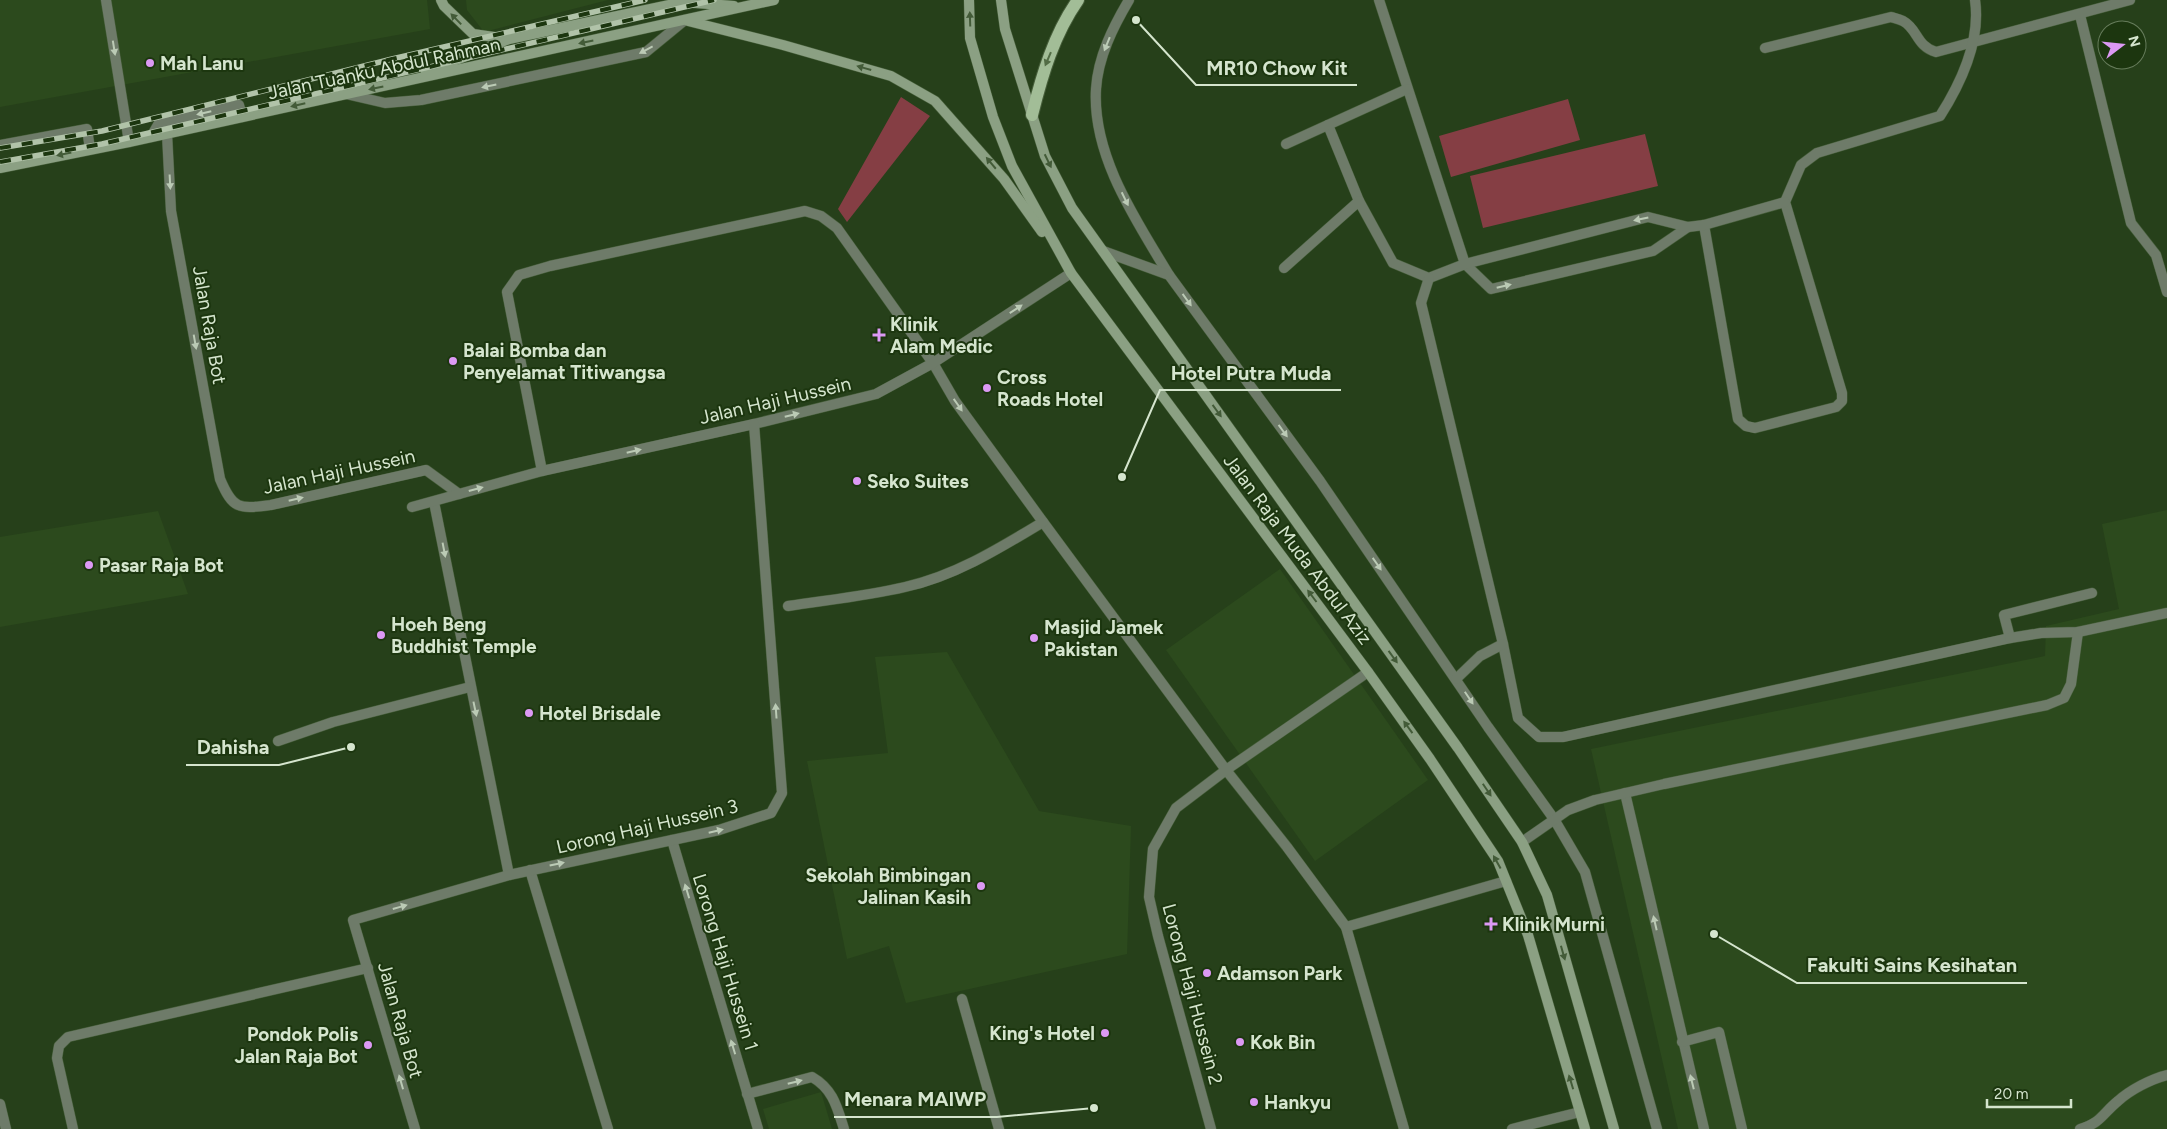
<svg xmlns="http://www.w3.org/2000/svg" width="2167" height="1129" font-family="Figtree,sans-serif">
<rect width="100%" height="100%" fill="#26401a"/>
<g fill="#2c4a1d">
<path d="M 0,0 L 427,0 L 430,29 L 0,107 Z"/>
<path d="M 466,0 L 608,0 L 484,32 L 467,10 Z"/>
<path d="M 2167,510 L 2167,1129 L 1678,1129 L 1591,749 L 2045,656 L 2046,626 L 2119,609 L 2102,524 Z"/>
<path d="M 158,511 L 188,594 L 0,627 L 0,537 Z"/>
<path d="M 1280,569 L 1428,780 L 1315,861 L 1166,650 Z"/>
<path d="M 947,652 L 1039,811 L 1131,826 L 1127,954 L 906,1003 L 889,946 L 847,959 L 807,761 L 888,753 L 875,657 Z"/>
<path d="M 821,1092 L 832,1129 L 769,1129 L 763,1109 Z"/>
</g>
<g fill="#853e44">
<path d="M 901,97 L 930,116 L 847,222 L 838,209 Z"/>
<path d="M 1568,99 L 1580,140 L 1451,177 L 1439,136 Z"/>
<path d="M 1645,134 L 1658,186 L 1483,228 L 1470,176 Z"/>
</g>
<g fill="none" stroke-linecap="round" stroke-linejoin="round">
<g stroke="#465e3a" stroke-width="11">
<g id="lane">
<path d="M 106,0 L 129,142"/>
<path d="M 1129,0 C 1113,27 1098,57 1096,89 C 1092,156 1136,220 1169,275"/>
<path d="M 1379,0 L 1465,264 L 1491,289 L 1653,251 L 1688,227"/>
<path d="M 2080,15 L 2131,223 L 2156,255 L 2167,292"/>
<path d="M 1765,48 L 1891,17 C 1894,18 1899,19 1903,21 C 1918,29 1916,46 1936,52 L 2130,0"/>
<path d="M 346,94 L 385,103 L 421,100 L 646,52 L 685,20"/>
<path d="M 1328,125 L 1359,201"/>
<path d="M 167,134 L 171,211 L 220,479 C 233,510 239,509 271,505 L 426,470 L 459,494"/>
<path d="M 151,137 L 159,123 L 239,105 L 242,117"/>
<path d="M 1286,144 L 1407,89"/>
<path d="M 0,145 L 87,129 L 90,149"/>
<path d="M 1704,225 L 1738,419 L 1746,426 L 1755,428 L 1836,407 L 1842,401 L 1842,393 L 1785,202 L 1801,165 L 1817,153 L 1940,116 C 1961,83 1981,41 1975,0"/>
<path d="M 1103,251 L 1169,275 L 1320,481 L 1488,727 L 1554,819 L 1585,872 L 1657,1129"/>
<path d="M 1284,268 L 1359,201 L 1393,263 L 1429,278 L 1465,264 L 1648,217 L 1688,227 L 1704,225 L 1785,202"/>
<path d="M 1429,278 L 1421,303 L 1503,644 L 1518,718 L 1539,737 L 1563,737 L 2010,638 L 2004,615 L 2092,593"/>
<path d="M 542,471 L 507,292 L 519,275 L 550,266 L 805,211 L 821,216 L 837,228 L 933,363 L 955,401 L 1043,522 L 1226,770 L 1287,847 L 1346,927 L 1404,1129"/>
<path d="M 434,502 L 509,875"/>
<path d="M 788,606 C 827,600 867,596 905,587 C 955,576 1000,548 1043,522"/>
<path d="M 2010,638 L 2041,633 L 2078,632 L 2167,613"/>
<path d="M 1456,679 L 1480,656 L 1503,644"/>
<path d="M 278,741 L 333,722 L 470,687"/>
<path d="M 1625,793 L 1704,1129"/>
<path d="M 1522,842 L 1568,810 L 1595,800 L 1664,784 L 2047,705 L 2064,698 L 2071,684 L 2078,632"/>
<path d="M 530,870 L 608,1129"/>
<path d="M 1346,927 L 1506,881"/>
<path d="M 962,999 L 999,1129"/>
<path d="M 1682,1042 L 1719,1032 L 1742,1129"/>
<path d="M 0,1104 L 6,1129"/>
<path d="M 73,1129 L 57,1058 L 59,1046 L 68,1037 L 368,968"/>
<path d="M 1512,1129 L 1580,1112"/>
<path d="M 2080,1129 C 2101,1123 2102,1114 2118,1101 C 2130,1090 2151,1079 2167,1075"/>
</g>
</g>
<g stroke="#465e3a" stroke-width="11">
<g id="street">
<path d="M 412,507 L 542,471 L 754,424 L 876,394 L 933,363 L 1071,273"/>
<path d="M 672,840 L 758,1129"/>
<path d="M 747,1094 L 812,1077 C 833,1089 837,1107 844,1129"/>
<path d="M 415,1129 L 353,920 L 509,875 L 719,830 L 771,813 L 782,793 L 754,424"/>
<path d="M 1211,1129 L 1158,936 L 1149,897 L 1153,849 L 1176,808 L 1226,770 L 1368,672"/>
</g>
</g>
<g stroke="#465e3a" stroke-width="11">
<g id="secondary">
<path d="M 441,0 L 444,6 L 473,34 L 508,39"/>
<path d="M 969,0 L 970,38 L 993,117 L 1012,166 L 1071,273 L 1368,672 L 1430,759 L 1498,861 L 1528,935 L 1585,1129"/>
<path d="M 1001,0 L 1005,29 L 1045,156 L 1072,208 L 1458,748 L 1522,842 L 1547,895 L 1614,1129"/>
<path d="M 688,21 L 783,45 L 891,76 L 935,101 L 1004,179 L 1042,232"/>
<path d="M 426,72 L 509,39 L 683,2 L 734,6"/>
<path d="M 0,168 L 129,142 L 774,0"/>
</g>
</g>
<g stroke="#465e3a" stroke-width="14">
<path id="primary" d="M 1032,115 C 1042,75 1054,34 1078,0"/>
</g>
<use href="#lane" stroke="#6e7b69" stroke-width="10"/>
<use href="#street" stroke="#6e7b69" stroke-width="10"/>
<use href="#secondary" stroke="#8ba083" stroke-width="10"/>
<use href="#primary" stroke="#a2bd97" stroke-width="12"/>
<g stroke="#b1c3a9" stroke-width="5.5">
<g id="rail">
<path d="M 0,148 L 102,131 L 392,59 L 645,0"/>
<path d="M 0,162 L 102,144 L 714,0"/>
</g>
</g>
<use href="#rail" stroke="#1c360f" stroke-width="4" stroke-dasharray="11" stroke-linecap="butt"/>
</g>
<defs><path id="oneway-solid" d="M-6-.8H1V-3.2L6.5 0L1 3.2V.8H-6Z" transform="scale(1.25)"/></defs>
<g fill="#435b38">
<use href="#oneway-solid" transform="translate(456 19) rotate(-134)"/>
<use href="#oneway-solid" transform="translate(970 19) rotate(-92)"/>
<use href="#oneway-solid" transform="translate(586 42) rotate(168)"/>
<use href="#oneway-solid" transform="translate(864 68) rotate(-164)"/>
<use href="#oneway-solid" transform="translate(376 88) rotate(168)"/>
<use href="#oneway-solid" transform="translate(298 105) rotate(167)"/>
<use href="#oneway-solid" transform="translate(64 154) rotate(168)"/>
<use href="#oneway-solid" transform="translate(1048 161) rotate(64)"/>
<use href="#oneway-solid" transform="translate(991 163) rotate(-130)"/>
<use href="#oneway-solid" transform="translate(1217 411) rotate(54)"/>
<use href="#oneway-solid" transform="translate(1312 596) rotate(-127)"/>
<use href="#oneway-solid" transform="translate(1393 657) rotate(54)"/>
<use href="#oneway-solid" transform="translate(1408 727) rotate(-126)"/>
<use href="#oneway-solid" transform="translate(1487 790) rotate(56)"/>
<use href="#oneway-solid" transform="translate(1497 862) rotate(-119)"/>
<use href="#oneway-solid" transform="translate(1563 953) rotate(74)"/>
<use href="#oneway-solid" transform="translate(1571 1082) rotate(-107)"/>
</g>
<g fill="#bbcab5">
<use href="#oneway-solid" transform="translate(1107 44) rotate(112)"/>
<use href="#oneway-solid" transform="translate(114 48) rotate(81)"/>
<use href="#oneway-solid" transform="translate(646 50) rotate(152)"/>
<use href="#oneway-solid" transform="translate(489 86) rotate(168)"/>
<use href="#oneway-solid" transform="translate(204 113) rotate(167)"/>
<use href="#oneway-solid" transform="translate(170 182) rotate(87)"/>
<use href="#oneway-solid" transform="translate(1125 199) rotate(64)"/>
<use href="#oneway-solid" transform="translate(1641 219) rotate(168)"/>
<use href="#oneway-solid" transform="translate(1504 286) rotate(-13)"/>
<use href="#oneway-solid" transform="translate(1187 300) rotate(54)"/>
<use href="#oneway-solid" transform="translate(1016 309) rotate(-33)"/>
<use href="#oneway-solid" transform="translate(195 342) rotate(80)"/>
<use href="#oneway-solid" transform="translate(958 405) rotate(55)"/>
<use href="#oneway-solid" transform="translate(792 415) rotate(-14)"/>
<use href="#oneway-solid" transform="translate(1283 431) rotate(54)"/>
<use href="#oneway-solid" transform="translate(634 451) rotate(-13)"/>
<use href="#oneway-solid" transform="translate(476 489) rotate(-15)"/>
<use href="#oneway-solid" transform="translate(296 499) rotate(-13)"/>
<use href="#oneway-solid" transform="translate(444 550) rotate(79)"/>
<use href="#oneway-solid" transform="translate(1377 564) rotate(55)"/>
<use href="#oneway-solid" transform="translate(1469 698) rotate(56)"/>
<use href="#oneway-solid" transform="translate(475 709) rotate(78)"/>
<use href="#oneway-solid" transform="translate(776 711) rotate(-94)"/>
<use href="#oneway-solid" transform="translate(716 831) rotate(-13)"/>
<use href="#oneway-solid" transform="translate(557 864) rotate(-12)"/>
<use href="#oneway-solid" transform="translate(687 891) rotate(-107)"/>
<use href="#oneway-solid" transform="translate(400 907) rotate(-16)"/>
<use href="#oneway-solid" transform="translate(1655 923) rotate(-103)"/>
<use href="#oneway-solid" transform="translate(733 1047) rotate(-107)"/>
<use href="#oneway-solid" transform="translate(401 1082) rotate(-106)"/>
<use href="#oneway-solid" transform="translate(795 1082) rotate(-14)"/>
<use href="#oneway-solid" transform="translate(1692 1082) rotate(-104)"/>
</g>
<use fill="#526c45" href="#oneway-solid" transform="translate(1048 59) rotate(113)"/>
<g fill="#dc99f4" stroke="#1c360f" stroke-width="2">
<circle cx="150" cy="63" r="5"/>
<path d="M876.5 327.5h5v5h5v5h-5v5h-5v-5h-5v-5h5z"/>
<circle cx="453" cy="361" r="5"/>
<circle cx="987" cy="388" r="5"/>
<circle cx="857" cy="481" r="5"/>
<circle cx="89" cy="565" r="5"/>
<circle cx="381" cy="635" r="5"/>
<circle cx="1034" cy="638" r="5"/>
<circle cx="529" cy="713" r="5"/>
<circle cx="981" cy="886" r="5"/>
<path d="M1488.5 916.5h5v5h5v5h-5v5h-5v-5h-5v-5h5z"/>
<circle cx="1207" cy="973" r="5"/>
<circle cx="1105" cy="1033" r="5"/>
<circle cx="1240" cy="1042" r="5"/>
<circle cx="368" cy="1045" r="5"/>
<circle cx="1254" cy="1102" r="5"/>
</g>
<g text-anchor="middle" stroke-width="4" stroke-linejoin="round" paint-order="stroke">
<g font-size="19" font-weight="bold" fill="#d5e5ce" stroke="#1c360f" text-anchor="start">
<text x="160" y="70">Mah Lanu</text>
<text x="890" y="331">Klinik<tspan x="890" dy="22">Alam Medic</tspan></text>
<text x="463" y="357">Balai Bomba dan<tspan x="463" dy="22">Penyelamat Titiwangsa</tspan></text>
<text x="997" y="384">Cross<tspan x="997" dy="22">Roads Hotel</tspan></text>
<text x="867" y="488">Seko Suites</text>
<text x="99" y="572">Pasar Raja Bot</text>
<text x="391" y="631">Hoeh Beng<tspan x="391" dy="22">Buddhist Temple</tspan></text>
<text x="1044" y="634">Masjid Jamek<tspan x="1044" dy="22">Pakistan</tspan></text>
<text x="539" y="720">Hotel Brisdale</text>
<text x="971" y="882" text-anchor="end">Sekolah Bimbingan<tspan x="971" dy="22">Jalinan Kasih</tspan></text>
<text x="1502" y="931">Klinik Murni</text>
<text x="1217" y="980">Adamson Park</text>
<text x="1095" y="1040" text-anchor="end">King's Hotel</text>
<text x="358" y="1041" text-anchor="end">Pondok Polis<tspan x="358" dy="22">Jalan Raja Bot</tspan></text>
<text x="1250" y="1049">Kok Bin</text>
<text x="1264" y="1109">Hankyu</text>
</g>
<g font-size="19" fill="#d5e5ce" stroke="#1c360f">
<text transform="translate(384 68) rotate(-12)" y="7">Jalan Tuanku Abdul Rahman</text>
<text transform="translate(210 325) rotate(80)" y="7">Jalan Raja Bot</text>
<text transform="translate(775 400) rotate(-13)" y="7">Jalan Haji Hussein</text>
<text transform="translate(339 471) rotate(-12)" y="7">Jalan Haji Hussein</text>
<text transform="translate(1298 549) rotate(53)" y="7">Jalan Raja Muda Abdul Aziz</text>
<text transform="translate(647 826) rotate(-13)" y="7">Lorong Haji Hussein 3</text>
<text transform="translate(726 962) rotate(73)" y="7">Lorong Haji Hussein 1</text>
<text transform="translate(1193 994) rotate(75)" y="7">Lorong Haji Hussein 2</text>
<text transform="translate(401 1020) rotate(74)" y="7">Jalan Raja Bot</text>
</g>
</g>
<path fill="none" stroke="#d5e5ce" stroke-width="2" d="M1136 20L1196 85H1357M1122 477L1160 390H1341M351 747L279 765H186M1714 934L1797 983H2027M1094 1108L997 1117H834"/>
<g fill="#d5e5ce" stroke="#1c360f" stroke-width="2">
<circle cx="1136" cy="20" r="5"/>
<circle cx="1122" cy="477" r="5"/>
<circle cx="351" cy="747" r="5"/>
<circle cx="1714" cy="934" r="5"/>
<circle cx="1094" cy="1108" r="5"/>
</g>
<g font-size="20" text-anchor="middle" font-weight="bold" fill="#d5e5ce" stroke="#1c360f" stroke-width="4" stroke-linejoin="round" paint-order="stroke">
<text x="1277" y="75">MR10 Chow Kit</text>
<text x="1251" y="380">Hotel Putra Muda</text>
<text x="233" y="754">Dahisha</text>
<text x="1912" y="972">Fakulti Sains Kesihatan</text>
<text x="915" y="1106">Menara MAIWP</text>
</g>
<g transform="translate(2122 45) rotate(74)"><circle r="24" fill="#1c360f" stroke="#667c5b"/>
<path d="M0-4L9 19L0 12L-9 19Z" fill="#dc99f4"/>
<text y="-8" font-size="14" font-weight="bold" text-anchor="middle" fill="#d5e5ce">N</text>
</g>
<path d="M1987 1099v8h84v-8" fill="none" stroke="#d5e5ce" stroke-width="2.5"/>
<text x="1994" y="1099" font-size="15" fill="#d5e5ce" stroke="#1c360f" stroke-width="4" paint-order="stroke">20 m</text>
</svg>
